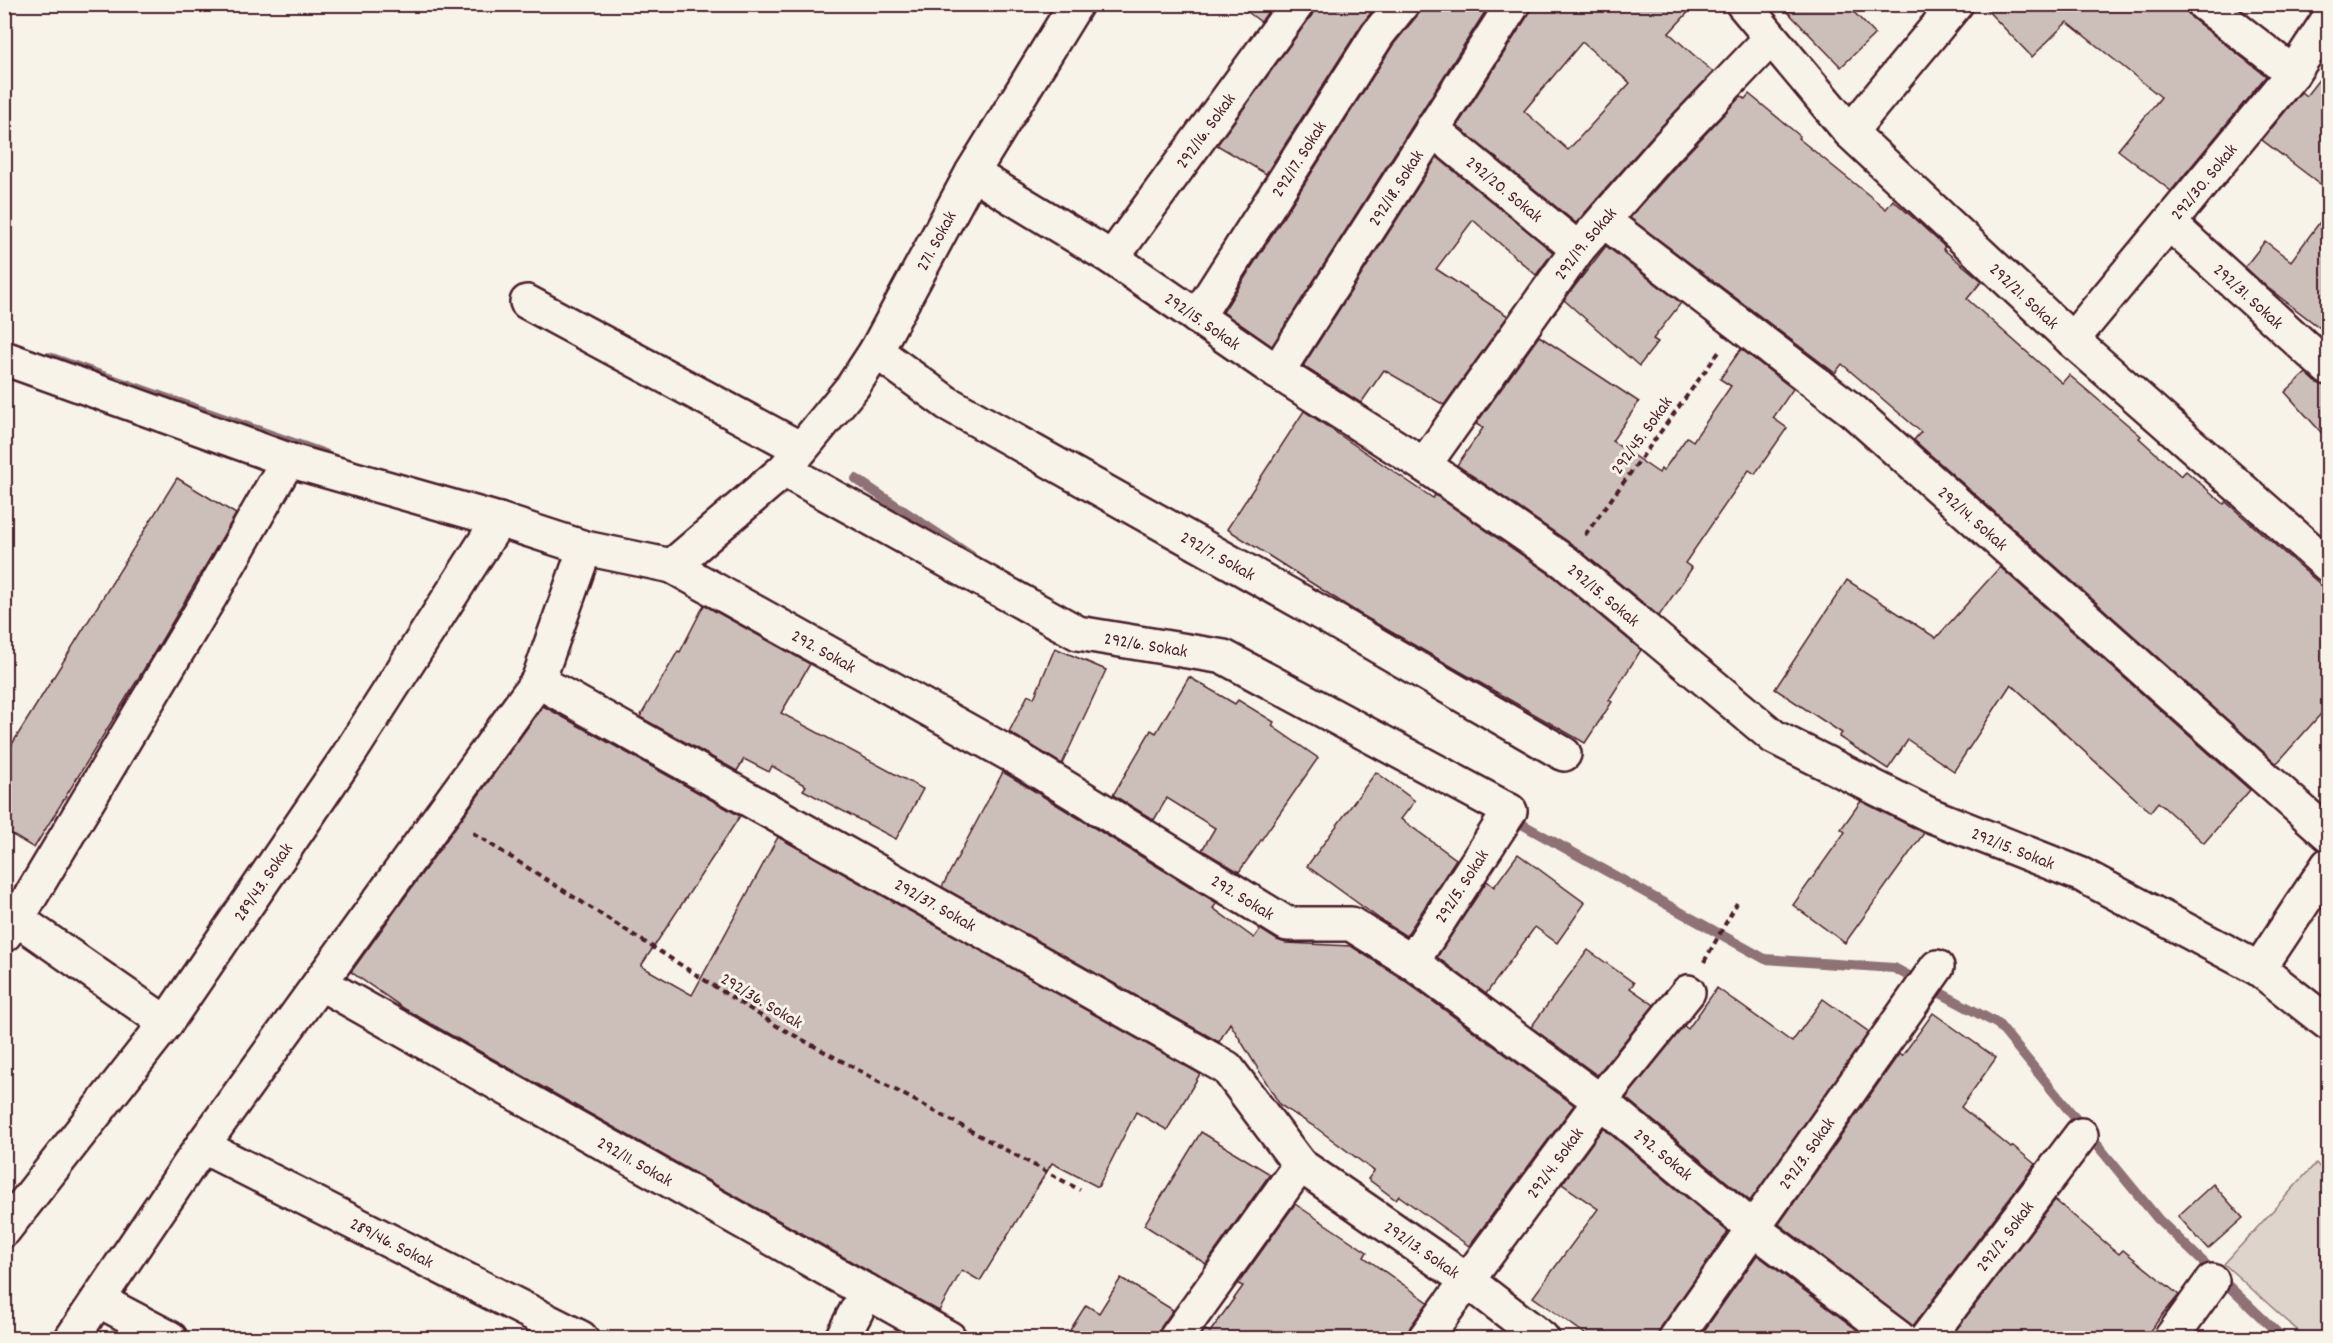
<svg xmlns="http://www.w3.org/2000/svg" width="2333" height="1343" font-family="Dekko,sans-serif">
<rect width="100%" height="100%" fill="#f7f3e8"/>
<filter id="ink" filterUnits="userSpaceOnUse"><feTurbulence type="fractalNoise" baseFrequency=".0167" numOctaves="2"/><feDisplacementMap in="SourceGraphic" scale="12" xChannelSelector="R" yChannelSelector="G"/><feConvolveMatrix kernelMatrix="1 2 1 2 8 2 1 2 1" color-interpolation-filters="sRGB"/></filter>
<g filter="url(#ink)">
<path fill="#ded4cc" stroke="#947a7c" stroke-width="1.5" d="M 2316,1163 L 2328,1177 L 2328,1338 L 2306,1338 L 2224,1264 Z"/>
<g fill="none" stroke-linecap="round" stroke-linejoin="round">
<g stroke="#8e7275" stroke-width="10">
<path d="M 49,357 L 325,454"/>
<path d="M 856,479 L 971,556"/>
<path d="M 1509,817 L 1765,959 L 1894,968 L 1998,1024 L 2158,1219 L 2283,1338"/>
</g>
</g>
<g fill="#ccbfb9" stroke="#4a1f2b" stroke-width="1.5" fill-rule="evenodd">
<path d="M 1237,4 L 1273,4 L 1261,22 Z"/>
<path d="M 1315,4 L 1378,4 L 1362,24 L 1266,174 L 1217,145 L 1312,15 Z"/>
<path d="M 1420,4 L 1490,4 L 1272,346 L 1223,312 L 1393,45 L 1417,16 Z"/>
<path d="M 1532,4 L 1696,4 L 1669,33 L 1713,72 L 1654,134 L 1576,223 L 1457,126 L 1529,14 ZM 1582,42 L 1630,83 L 1568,150 L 1524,111 Z"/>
<path d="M 1780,4 L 1846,4 L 1875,34 L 1841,67 Z"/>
<path d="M 1981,4 L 2186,4 L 2187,12 L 2193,19 L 2266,76 L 2171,191 L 2118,150 L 2161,97 L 2067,22 L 2032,57 Z"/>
<path d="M 2328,68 L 2328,190 L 2262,140 L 2301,92 L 2306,96 Z"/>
<path d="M 1749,94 L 1800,136 L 1798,138 L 1886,209 L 1893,200 L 1919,223 L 1945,247 L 1943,249 L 1982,281 L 1967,299 L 2062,383 L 2069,375 L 2141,436 L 2139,438 L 2181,476 L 2186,471 L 2224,504 L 2226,502 L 2328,591 L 2328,706 L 2279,761 L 2276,763 L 1914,440 L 1921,432 L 1842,364 L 1835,373 L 1630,218 L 1682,159 L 1741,96 L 1745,99 Z"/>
<path d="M 1437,157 L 1553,252 L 1536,275 L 1473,220 L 1436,269 L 1508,316 L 1444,405 L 1384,370 L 1361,403 L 1303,366 Z"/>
<path d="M 2328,211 L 2328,334 L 2268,288 L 2245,267 L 2265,241 L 2291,261 Z"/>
<path d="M 1606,246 L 1681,303 L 1653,339 L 1658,342 L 1639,366 L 1564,300 Z"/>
<path d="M 1539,336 L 1639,402 L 1612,441 L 1659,473 L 1661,469 L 1663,471 L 1687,437 L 1693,441 L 1731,386 L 1720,379 L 1741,349 L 1793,389 L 1773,418 L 1787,428 L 1755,474 L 1749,470 L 1685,563 L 1692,568 L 1659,616 L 1576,547 L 1457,465 L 1483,428 L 1476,424 Z"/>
<path d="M 2306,373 L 2316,382 L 2328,386 L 2328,440 L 2285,392 Z"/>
<path d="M 1304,411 L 1433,498 L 1435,495 L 1554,577 L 1641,650 L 1609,700 L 1612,702 L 1585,743 L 1360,614 L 1227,529 Z"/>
<path d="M 177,478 L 236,514 L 160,643 L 34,848 L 4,830 L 4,757 Z"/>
<path d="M 2000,567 L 2250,790 L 2204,843 L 2158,802 L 2150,812 L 2011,684 L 1954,771 L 1908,740 L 1888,769 L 1839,737 L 1842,733 L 1775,689 L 1847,580 L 1936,638 Z"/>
<path d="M 704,605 L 810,664 L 781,713 L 923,789 L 896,839 L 803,790 L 806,786 L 772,766 L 769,772 L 744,759 L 737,771 L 640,717 L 678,651 L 680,652 Z"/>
<path d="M 1055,648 L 1106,670 L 1062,764 L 1009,732 L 1028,695 L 1034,698 Z"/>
<path d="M 1189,677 L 1235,704 L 1238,700 L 1274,722 L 1272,726 L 1318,758 L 1239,872 L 1202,850 L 1215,828 L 1167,798 L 1154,820 L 1113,795 L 1151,730 L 1156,733 Z"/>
<path d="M 543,706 L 740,816 L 641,966 L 692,995 L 778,837 L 1200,1074 L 1167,1130 L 1136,1112 L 1098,1187 L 1052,1163 L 980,1281 L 962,1270 L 939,1311 L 405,1009 L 351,972 Z"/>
<path d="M 1003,772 L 1217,903 L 1213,908 L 1254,938 L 1260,929 L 1277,940 L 1286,943 L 1351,946 L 1401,978 L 1574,1105 L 1469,1246 L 1399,1196 L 1396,1200 L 1368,1179 L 1374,1171 L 1315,1127 L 1280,1105 L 1230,1023 L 1219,1042 L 942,887 Z"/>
<path d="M 1376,772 L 1415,801 L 1401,819 L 1456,859 L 1406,936 L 1381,920 L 1307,866 Z"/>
<path d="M 1861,801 L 1924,833 L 1845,943 L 1793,905 L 1845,832 L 1841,829 Z"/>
<path d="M 1518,854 L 1585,903 L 1557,943 L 1535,927 L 1486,994 L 1437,957 L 1487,881 L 1494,887 Z"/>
<path d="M 1588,950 L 1634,983 L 1630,988 L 1654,1005 L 1597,1075 L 1531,1027 Z"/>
<path d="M 1717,988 L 1792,1042 L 1823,999 L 1869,1032 L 1750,1201 L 1626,1098 L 1684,1026 L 1688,1029 Z"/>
<path d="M 1933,1013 L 1996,1058 L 1961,1107 L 2011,1148 L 2013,1146 L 2035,1164 L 1913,1326 L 1779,1224 L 1899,1054 L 1902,1056 Z"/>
<path d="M 1603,1128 L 1728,1232 L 1661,1327 L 1658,1338 L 1591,1338 L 1533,1297 L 1598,1209 L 1562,1184 Z"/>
<path d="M 1201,1132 L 1270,1174 L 1206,1264 L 1144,1225 Z"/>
<path d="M 2213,1184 L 2243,1218 L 2208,1249 L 2178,1216 Z"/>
<path d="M 2055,1200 L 2119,1254 L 2123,1250 L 2179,1295 L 2178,1296 L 2144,1338 L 1950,1338 Z"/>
<path d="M 1295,1204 L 1367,1252 L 1364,1257 L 1428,1302 L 1410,1327 L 1407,1338 L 1199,1338 L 1205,1330 L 1210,1332 L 1243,1286 L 1238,1284 Z"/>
<path d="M 1757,1255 L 1868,1338 L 1699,1338 Z"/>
<path d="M 1121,1278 L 1173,1310 L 1161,1327 L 1158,1338 L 1065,1338 L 1086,1305 L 1099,1313 Z"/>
<path d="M 1454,1331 L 1465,1338 L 1448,1338 Z"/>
</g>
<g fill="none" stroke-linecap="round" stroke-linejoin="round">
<g stroke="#4a1f2b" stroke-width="38">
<g id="minor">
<path id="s1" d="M 1743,4 L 1850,132 L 2072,340 L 2328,565"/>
<path d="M 2204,4 L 2293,73"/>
<path id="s2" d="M 1432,129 L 1578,249"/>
<path d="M 1850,132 L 1956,4"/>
<path id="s3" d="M 972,173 L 1112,258 L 1277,372 L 1424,465 L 1565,562 L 1774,737 L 1930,815 L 2082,875 L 2259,969 L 2328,1023"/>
<path id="s4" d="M 1604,221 L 1853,411 L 2328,834"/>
<path id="s5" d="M 2169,223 L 2328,368"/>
<path id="s6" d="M 1112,258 L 1297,4"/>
<path d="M 527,302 L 801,449"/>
<path id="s7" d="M 1197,317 L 1378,34 L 1402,4"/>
<path id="s8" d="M 2072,340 L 2293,73 L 2328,20"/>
<path id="s9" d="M 876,351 L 947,403 L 1321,613 L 1564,754"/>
<path id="s10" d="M 4,358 L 288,460 L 499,520 L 585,548 L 672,566 L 784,470 L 853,386 L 876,351 L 972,173 L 1076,4"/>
<path id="s11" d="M 1277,372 L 1513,4"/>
<path id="s12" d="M 1424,465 L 1578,249 L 1668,146 L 1770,39"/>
<path id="s13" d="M 784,470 L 1078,633 L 1224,657 L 1510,811 L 1412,962"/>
<path id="s14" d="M 672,566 L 1022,761 L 1287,924 L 1351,924 L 1412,962 L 1600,1101 L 1754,1229 L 1899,1338"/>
<path id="s15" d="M 538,681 L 1227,1068 L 1300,1165 L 1468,1281 L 1542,1338"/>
<path d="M 17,919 L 166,1023"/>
<path d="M 4,935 L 17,919 L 211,595 L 288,460"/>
<path d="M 2259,969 L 2328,865"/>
<path id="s16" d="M 320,983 L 949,1338"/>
<path id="s17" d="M 202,1146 L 581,1338"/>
<path id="s18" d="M 4,1230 L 166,1023 L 346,759 L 499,520"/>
<path d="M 98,1300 L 170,1338"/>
<path d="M 72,1338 L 202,1146 L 538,681 L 585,548"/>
<path d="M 842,1338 L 867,1291"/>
<path d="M 1176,1338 L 1300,1165"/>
<path id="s19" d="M 1425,1338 L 1600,1101 L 1688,992"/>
<path id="s20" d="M 1676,1338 L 1937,967"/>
<path id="s21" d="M 1927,1338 L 2081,1135"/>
<path d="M 2171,1338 L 2212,1281"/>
</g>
</g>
<g stroke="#4a1f2b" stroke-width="4" stroke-dasharray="6 4.5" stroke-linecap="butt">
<path d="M 1585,535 L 1719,352"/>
<path d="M 473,833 L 777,1026 L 1080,1190"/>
<path d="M 1704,962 L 1737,903"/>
</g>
<use href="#minor" stroke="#f7f3e8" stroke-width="33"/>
</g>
</g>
<g text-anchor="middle" stroke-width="6" stroke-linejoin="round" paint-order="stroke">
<g font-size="18" fill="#4a1f2b" stroke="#f7f3e8">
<text dy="6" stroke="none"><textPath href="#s6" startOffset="158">292/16. Sokak</textPath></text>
<text dy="6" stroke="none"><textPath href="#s7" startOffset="188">292/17. Sokak</textPath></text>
<text dy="6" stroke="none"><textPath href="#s8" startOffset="206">292/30. Sokak</textPath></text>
<text dy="6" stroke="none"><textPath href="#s11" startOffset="219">292/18. Sokak</textPath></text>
<text dy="6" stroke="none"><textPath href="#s2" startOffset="94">292/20. Sokak</textPath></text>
<text dy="6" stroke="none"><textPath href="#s10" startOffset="1124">271. Sokak</textPath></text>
<text dy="6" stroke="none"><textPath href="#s12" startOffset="274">292/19. Sokak</textPath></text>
<text dy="6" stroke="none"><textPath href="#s1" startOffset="406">292/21. Sokak</textPath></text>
<text dy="6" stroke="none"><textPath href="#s5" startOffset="108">292/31. Sokak</textPath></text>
<text dy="6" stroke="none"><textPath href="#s3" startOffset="274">292/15. Sokak</textPath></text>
<text transform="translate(1641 435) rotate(-54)" y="6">292/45. Sokak</text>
<text dy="6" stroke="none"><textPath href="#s4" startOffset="474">292/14. Sokak</textPath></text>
<text dy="6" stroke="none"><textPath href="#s9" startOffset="399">292/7. Sokak</textPath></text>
<text dy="6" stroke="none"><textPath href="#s3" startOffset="760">292/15. Sokak</textPath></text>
<text dy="6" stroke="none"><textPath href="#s13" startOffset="405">292/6. Sokak</textPath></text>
<text dy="6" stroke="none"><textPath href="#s14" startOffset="174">292. Sokak</textPath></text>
<text dy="6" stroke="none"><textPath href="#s3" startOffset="1246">292/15. Sokak</textPath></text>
<text dy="6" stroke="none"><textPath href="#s18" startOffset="434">289/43. Sokak</textPath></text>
<text transform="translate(1461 886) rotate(-57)" y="6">292/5. Sokak</text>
<text dy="6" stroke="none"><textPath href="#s14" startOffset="660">292. Sokak</textPath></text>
<text dy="6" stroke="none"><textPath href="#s15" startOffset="456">292/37. Sokak</textPath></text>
<text transform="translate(762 1000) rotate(31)" y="6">292/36. Sokak</text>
<text dy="6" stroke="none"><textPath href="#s20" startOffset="226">292/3. Sokak</textPath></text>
<text dy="6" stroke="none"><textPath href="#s14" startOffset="1164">292. Sokak</textPath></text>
<text dy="6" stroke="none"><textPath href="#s16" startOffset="362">292/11. Sokak</textPath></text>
<text dy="6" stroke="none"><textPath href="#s19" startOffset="218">292/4. Sokak</textPath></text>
<text dy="6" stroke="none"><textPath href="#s21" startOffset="128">292/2. Sokak</textPath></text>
<text dy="6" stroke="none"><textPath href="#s17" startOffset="213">289/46. Sokak</textPath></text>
<text dy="6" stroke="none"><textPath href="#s15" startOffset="1060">292/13. Sokak</textPath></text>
</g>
</g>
<rect width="2333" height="1343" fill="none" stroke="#f7f3e8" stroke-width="24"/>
<rect x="12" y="12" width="2309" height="1319" fill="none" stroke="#4a1f2b" stroke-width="2" filter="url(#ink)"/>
</svg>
